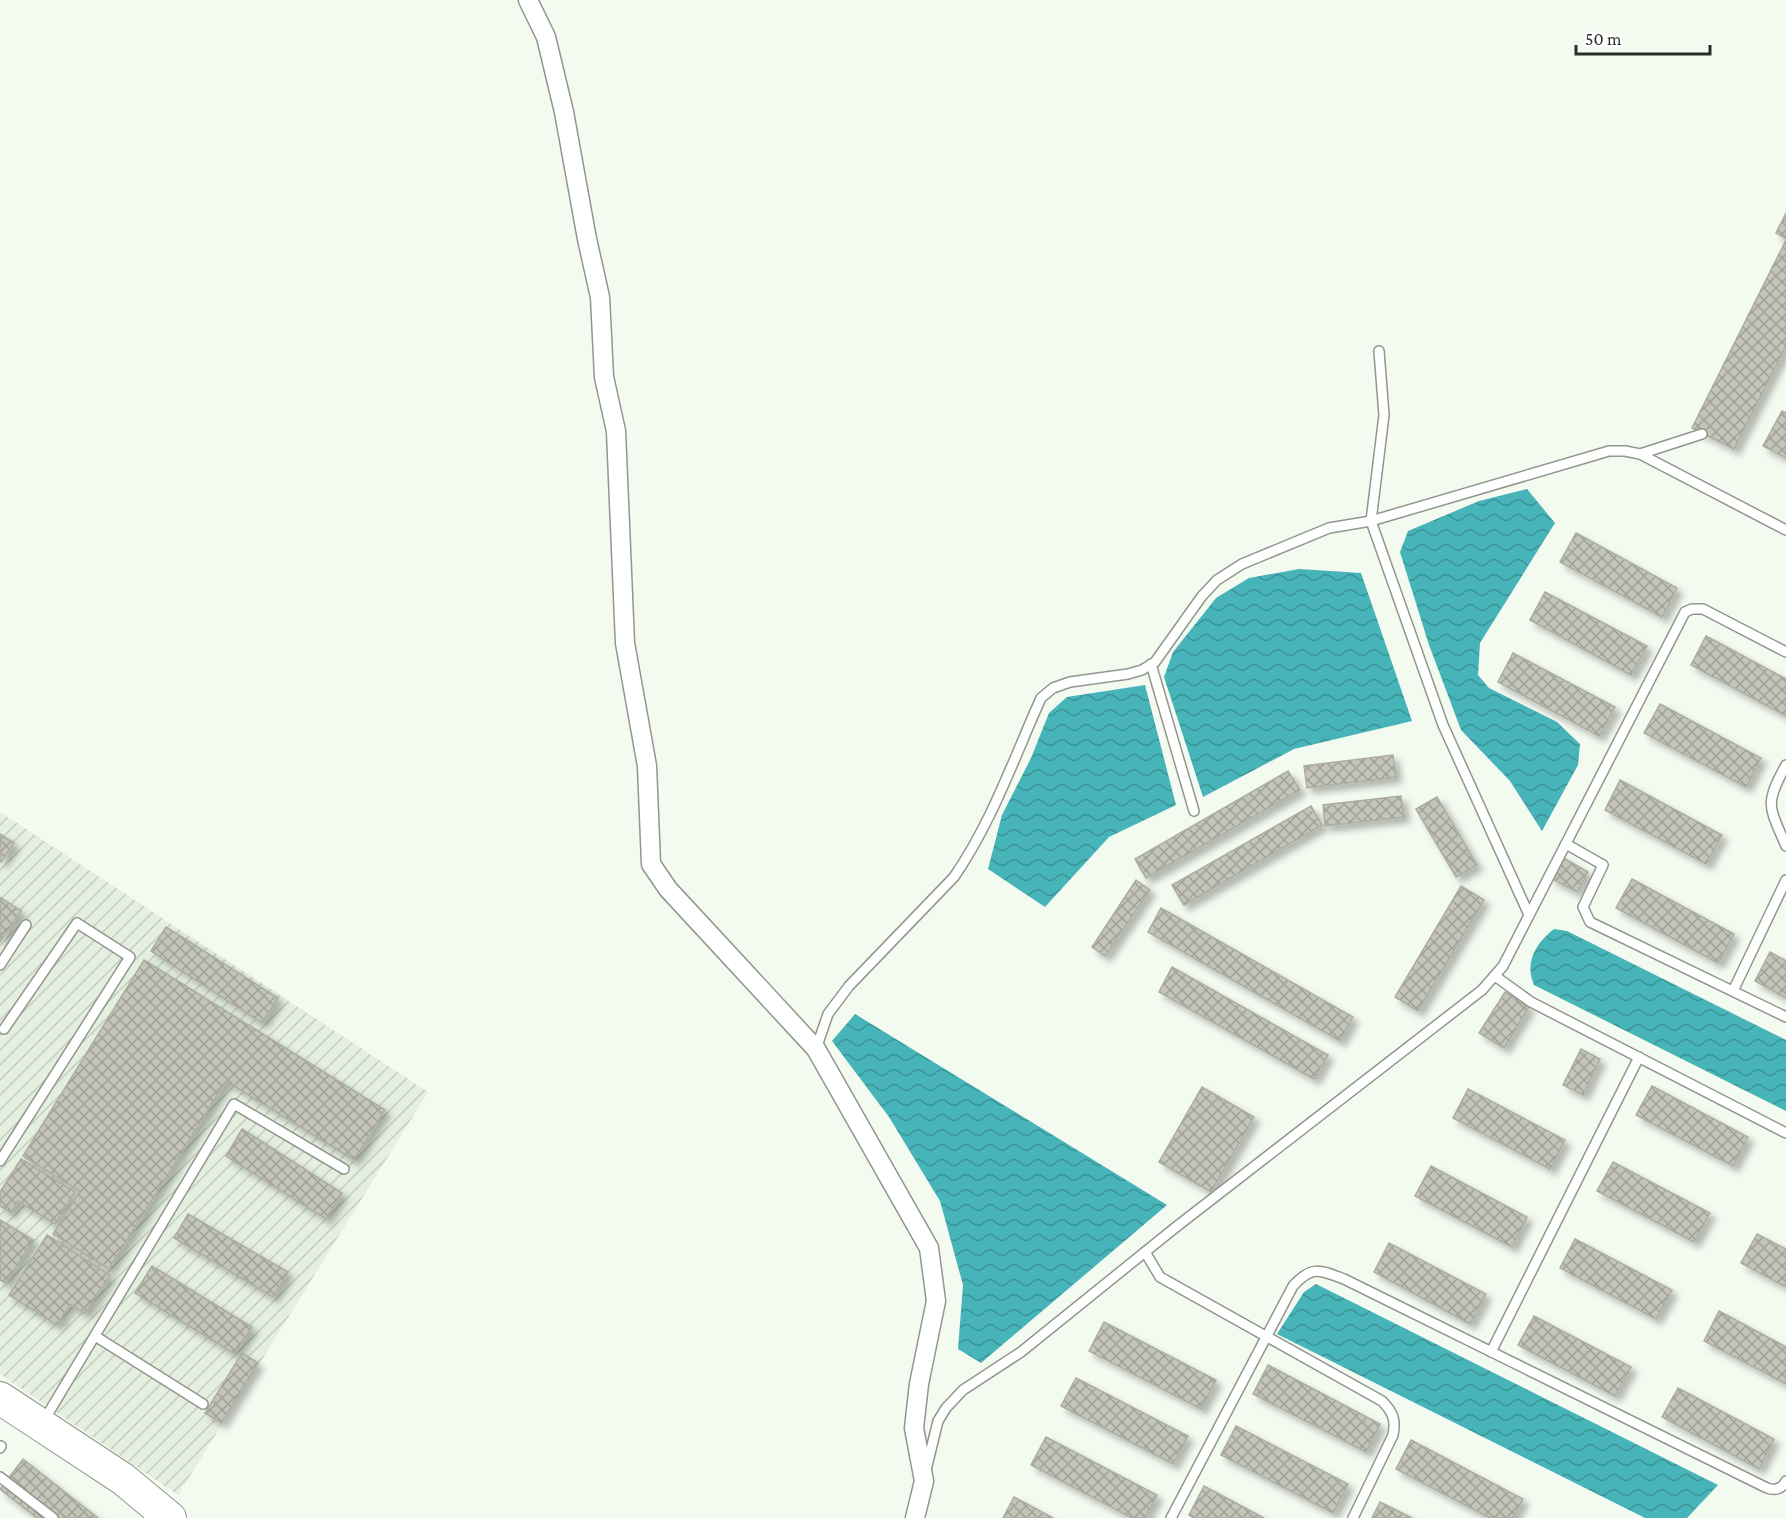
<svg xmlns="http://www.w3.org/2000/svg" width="1786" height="1518" font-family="'Crimson Pro',serif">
<defs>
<pattern id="industrial-furrows" width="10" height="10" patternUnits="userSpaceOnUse" patternTransform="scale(1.5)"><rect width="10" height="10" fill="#e4efdf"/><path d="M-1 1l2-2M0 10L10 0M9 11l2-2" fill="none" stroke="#c4cdc0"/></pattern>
<pattern id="water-waves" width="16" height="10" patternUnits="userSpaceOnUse" patternTransform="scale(1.5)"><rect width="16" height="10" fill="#47b4b9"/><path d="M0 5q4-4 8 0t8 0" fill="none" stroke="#3b9397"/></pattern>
<pattern id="building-cross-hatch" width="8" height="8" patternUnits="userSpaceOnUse" patternTransform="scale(1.5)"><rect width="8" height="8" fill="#c4c4b9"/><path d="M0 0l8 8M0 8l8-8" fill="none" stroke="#9fa097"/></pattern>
<filter id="shadow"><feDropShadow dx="5.5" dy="5.5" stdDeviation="3" flood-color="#0004"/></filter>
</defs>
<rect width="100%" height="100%" fill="#f3faf0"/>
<path fill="url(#industrial-furrows)" d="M 0,812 L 428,1092 L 178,1495 L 0,1374 Z"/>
<g fill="url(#water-waves)">
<path d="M 1527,489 L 1555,523 L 1480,643 L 1478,675 L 1489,688 L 1557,722 L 1580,744 L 1578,765 L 1542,831 L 1510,781 L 1461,730 L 1429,645 L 1400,552 L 1408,531 L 1479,501 Z"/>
<path d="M 1299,569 L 1361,573 L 1412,721 L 1294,749 L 1203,797 L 1164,677 L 1173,652 L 1216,598 L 1249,578 Z"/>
<path d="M 1145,685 L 1176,805 L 1109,837 L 1045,907 L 988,869 L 1002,815 L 1031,758 L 1049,713 L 1067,697 Z"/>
<path d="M 1554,929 L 1567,931 L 1786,1040 L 1786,1111 L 1534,985 C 1524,962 1536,943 1554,929 Z"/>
<path d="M 855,1014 L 1167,1205 L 981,1363 L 958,1349 L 963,1285 L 940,1201 L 889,1117 L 832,1041 Z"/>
<path d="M 1316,1284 L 1718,1485 L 1687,1518 L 1645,1518 L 1277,1334 L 1304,1292 Z"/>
</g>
<g fill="url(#building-cross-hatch)" stroke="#acaca1" stroke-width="1.5" filter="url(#shadow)">
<path d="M 1786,213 L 1786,239 L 1776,233 Z"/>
<path d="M 1786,240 L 1786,346 L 1734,449 L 1692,428 Z"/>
<path d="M 1782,411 L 1786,413 L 1786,458 L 1763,446 Z"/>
<path d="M 1576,533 L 1677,588 L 1662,617 L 1560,562 Z"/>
<path d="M 1545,592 L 1647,646 L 1631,675 L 1530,620 Z"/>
<path d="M 1706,636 L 1786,679 L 1786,716 L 1691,665 Z"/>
<path d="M 1513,653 L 1615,707 L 1599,736 L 1498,682 Z"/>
<path d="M 1660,704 L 1761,758 L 1746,787 L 1644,733 Z"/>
<path d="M 1393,755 L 1396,777 L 1307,788 L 1304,766 Z"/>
<path d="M 1288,771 L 1300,790 L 1146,878 L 1135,859 Z"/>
<path d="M 1620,780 L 1722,835 L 1706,864 L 1605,810 Z"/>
<path d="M 1401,796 L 1404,817 L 1325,826 L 1323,805 Z"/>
<path d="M 1437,797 L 1477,865 L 1456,877 L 1416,809 Z"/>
<path d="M 1311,806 L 1322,825 L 1184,905 L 1172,885 Z"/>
<path d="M 0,834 L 14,843 L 1,862 L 0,861 Z"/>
<path d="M 1562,857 L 1588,872 L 1577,892 L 1550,878 Z"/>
<path d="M 1632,879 L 1734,934 L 1718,963 L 1616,908 Z"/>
<path d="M 1136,880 L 1150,890 L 1105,956 L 1092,947 Z"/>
<path d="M 1461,886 L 1484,900 L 1418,1011 L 1395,997 Z"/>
<path d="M 0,897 L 21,911 L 0,942 Z"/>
<path d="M 1161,908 L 1353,1017 L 1340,1041 L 1148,932 Z"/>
<path d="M 166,927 L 278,998 L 262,1023 L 151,951 Z"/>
<path d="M 1770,952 L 1786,961 L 1786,998 L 1755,981 Z"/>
<path d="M 144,960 L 385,1110 L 354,1160 L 226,1081 L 109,1269 L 53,1234 L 80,1191 L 23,1156 Z"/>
<path d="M 1172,967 L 1328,1055 L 1314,1079 L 1159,992 Z"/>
<path d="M 1505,992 L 1529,1007 L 1504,1048 L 1479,1033 Z"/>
<path d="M 1581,1049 L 1600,1059 L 1583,1095 L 1563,1085 Z"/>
<path d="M 1652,1086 L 1748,1137 L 1733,1166 L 1636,1115 Z"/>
<path d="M 1202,1087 L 1254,1117 L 1211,1192 L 1159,1162 Z"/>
<path d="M 1468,1089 L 1565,1140 L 1550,1169 L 1453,1118 Z"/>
<path d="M 242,1129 L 342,1193 L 326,1219 L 226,1156 Z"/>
<path d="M 21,1159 L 75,1192 L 55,1224 L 18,1201 L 11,1213 L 0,1206 L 0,1192 Z"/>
<path d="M 1613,1162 L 1710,1213 L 1694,1242 L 1597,1191 Z"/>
<path d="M 1431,1166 L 1527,1217 L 1512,1247 L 1415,1196 Z"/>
<path d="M 188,1214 L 288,1272 L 273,1297 L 174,1238 Z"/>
<path d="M 0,1220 L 33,1240 L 6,1283 L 0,1280 Z"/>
<path d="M 1757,1234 L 1786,1249 L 1786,1287 L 1741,1263 Z"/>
<path d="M 47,1235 L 110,1275 L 85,1313 L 70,1304 L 57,1325 L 9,1295 Z"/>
<path d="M 1575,1239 L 1672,1290 L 1656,1319 L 1560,1268 Z"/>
<path d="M 1389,1243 L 1486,1294 L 1470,1324 L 1374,1272 Z"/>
<path d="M 152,1266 L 252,1327 L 235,1354 L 135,1293 Z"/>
<path d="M 1719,1311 L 1786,1347 L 1786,1384 L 1704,1341 Z"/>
<path d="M 1534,1316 L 1631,1367 L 1615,1396 L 1518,1345 Z"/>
<path d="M 1104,1322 L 1216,1380 L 1201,1409 L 1089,1351 Z"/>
<path d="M 242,1353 L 258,1363 L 221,1423 L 205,1413 Z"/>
<path d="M 1268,1365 L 1380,1424 L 1366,1452 L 1253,1394 Z"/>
<path d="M 1076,1378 L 1188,1436 L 1173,1464 L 1061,1406 Z"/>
<path d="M 1678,1388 L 1774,1439 L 1759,1469 L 1662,1417 Z"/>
<path d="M 1236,1426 L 1348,1484 L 1333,1513 L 1221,1455 Z"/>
<path d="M 1046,1437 L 1157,1495 L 1145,1518 L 1132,1518 L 1031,1465 Z"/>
<path d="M 1411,1440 L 1523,1499 L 1513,1518 L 1490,1518 L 1396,1469 Z"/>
<path d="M 23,1459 L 98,1518 L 37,1518 L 0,1489 Z"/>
<path d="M 1204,1486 L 1264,1518 L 1194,1518 L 1189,1515 Z"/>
<path d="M 1014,1497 L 1053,1518 L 1003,1518 Z"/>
<path d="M 1380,1502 L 1412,1518 L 1372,1518 Z"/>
</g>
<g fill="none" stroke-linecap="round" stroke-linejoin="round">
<g stroke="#91978e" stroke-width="12">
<g id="service">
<path d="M 1379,351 L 1384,415 L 1371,521 L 1443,725 L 1529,915"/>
<path d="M 1640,454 L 1702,434"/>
<path d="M 1151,664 L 1194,811"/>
<path d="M 1786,765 C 1764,805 1769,806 1786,846"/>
<path d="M 1566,844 L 1603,865 L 1583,907 L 1590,922 L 1786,1017"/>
<path d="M 0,965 L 26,925"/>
<path d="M 1495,976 L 1531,1002 L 1786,1133"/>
<path d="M 1733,991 L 1786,880"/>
<path d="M 816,1049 L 828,1014 L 849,986 L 954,877 C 992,822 1014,758 1041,698 L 1053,688 L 1070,682 L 1128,674 L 1142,670 L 1155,662 L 1202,596 L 1217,580 L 1242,564 L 1329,528 L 1371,521 L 1609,451 L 1625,451 L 1640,454 L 1786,530"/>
<path d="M 0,1161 L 130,957 L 77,923 L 4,1029"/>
<path d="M 1145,1252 L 1160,1277 L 1382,1401 C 1393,1412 1396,1420 1393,1435 L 1353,1518"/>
<path d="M 95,1336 L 203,1404"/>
<path d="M 1491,1352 L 1639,1057"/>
<path d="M 43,1422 L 234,1104 L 344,1169"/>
<path d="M 0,1448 L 1,1446"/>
<path d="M 926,1470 L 938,1421 L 946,1408 L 963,1390 L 1021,1352 L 1176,1227 L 1482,990 L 1503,966 L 1685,612 L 1692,609 L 1703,609 L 1786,652"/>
<path d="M 0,1477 L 53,1518"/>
<path d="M 1171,1518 L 1293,1286 C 1312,1265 1320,1270 1344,1279 L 1767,1488 C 1775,1491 1782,1489 1786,1481"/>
</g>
</g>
<g stroke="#91978e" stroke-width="21">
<path id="minor" d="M 528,0 L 546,37 L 564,112 L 587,239 L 600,297 L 604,377 L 616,431 L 625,643 L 647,766 L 651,864 L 668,889 L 816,1049 L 929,1248 L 936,1301 L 919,1384 L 914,1428 L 924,1481 L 915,1518"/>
</g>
<g stroke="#91978e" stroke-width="34">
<path id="trunk" d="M 0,1398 L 123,1479 L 170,1518"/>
</g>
<use href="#service" stroke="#fff" stroke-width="9"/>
<use href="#minor" stroke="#fff" stroke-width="18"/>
<use href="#trunk" stroke="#fff" stroke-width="32"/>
</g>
<path d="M1576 45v9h134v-9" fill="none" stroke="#2c2e2a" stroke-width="3"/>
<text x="1585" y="45" font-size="18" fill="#2c2e2a" stroke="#ffffff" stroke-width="4.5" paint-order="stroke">50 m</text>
</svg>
